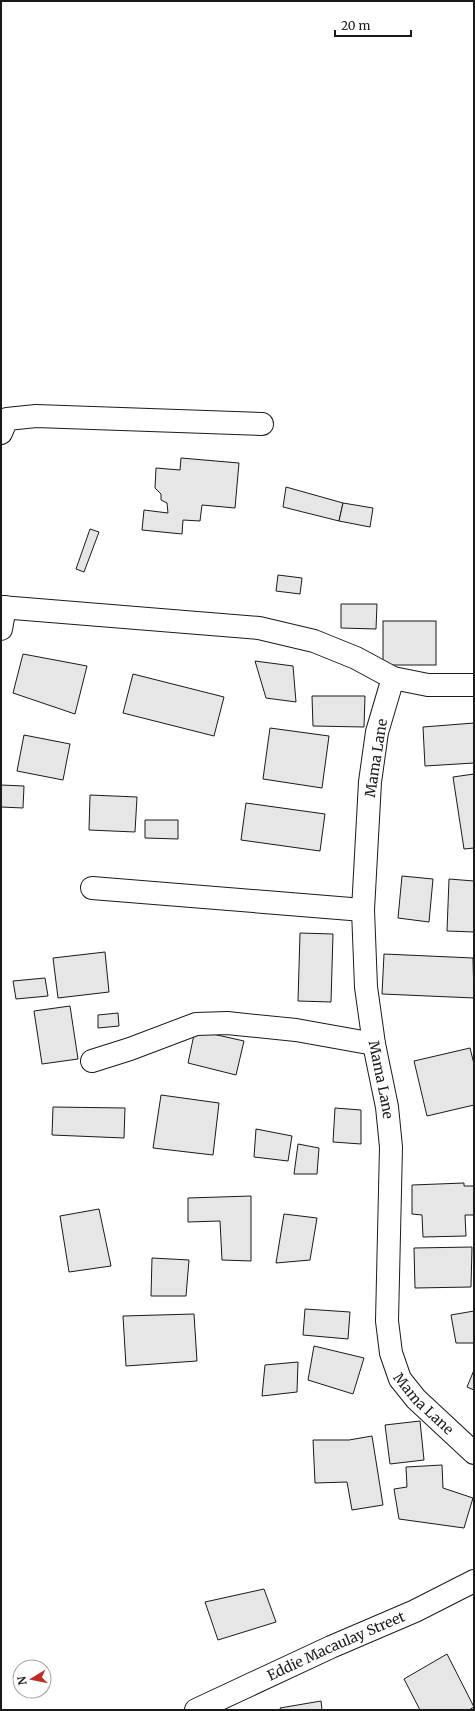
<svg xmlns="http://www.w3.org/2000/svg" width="475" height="1711" font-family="Merriweather,serif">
<rect width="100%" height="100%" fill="#fff"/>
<g fill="#e6e6e6" stroke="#1a1a1a">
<path d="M 181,458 L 239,463 L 235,508 L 202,505 L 200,521 L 183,520 L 182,534 L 142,530 L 144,510 L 168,513 L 167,503 L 161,500 L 161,494 L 155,488 L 156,468 L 180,470 Z"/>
<path d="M 286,487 L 343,503 L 339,521 L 283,507 Z"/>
<path d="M 343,503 L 373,508 L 370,527 L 339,521 Z"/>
<path d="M 90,529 L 99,532 L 84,572 L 76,569 Z"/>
<path d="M 278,575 L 302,578 L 300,594 L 276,591 Z"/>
<path d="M 341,604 L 377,604 L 376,629 L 341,628 Z"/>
<rect x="383" y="621" width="53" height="44"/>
<path d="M 23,654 L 87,666 L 75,714 L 13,693 Z"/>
<path d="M 255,661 L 293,666 L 296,702 L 266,698 Z"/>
<path d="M 133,674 L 224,697 L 214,736 L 123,713 Z"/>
<path d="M 312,696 L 365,696 L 364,727 L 313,726 Z"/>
<path d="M 474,723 L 474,763 L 425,766 L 423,727 Z"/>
<path d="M 270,728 L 329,736 L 322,788 L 263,779 Z"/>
<path d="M 24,735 L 70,744 L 63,780 L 17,771 Z"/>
<path d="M 474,774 L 474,848 L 464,849 L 453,777 Z"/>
<path d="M 1,785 L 24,786 L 23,808 L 1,807 Z"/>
<path d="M 90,795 L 137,797 L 135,832 L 89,830 Z"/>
<path d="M 246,803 L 325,814 L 320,851 L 241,840 Z"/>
<path d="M 145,820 L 178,820 L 178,839 L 145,838 Z"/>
<path d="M 402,876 L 433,879 L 429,922 L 398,918 Z"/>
<path d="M 449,879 L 474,881 L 474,932 L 447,931 Z"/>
<path d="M 300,933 L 333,934 L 331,1002 L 298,1001 Z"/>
<path d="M 105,952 L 109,992 L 58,998 L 53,958 Z"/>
<path d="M 384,954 L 473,958 L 474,998 L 382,994 Z"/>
<path d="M 45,978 L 48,996 L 16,999 L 13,981 Z"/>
<path d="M 70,1006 L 78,1059 L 42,1064 L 34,1011 Z"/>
<path d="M 118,1013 L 119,1026 L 98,1028 L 98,1015 Z"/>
<path d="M 195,1030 L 244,1041 L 236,1075 L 188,1063 Z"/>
<path d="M 470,1048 L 474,1064 L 474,1105 L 427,1116 L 414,1061 Z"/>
<path d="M 161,1095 L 219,1103 L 213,1155 L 153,1148 Z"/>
<path d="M 53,1107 L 125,1108 L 124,1138 L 52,1135 Z"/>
<path d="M 335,1108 L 361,1110 L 361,1144 L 333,1142 Z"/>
<path d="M 256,1129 L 292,1136 L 288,1161 L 254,1157 Z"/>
<path d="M 298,1144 L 319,1148 L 317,1174 L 294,1174 Z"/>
<path d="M 464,1183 L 464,1186 L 474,1186 L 474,1215 L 465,1215 L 466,1236 L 423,1237 L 422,1215 L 412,1214 L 412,1185 Z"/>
<path d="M 251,1196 L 251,1261 L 222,1260 L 220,1221 L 188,1222 L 188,1198 Z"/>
<path d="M 99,1209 L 111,1266 L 69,1272 L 60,1216 Z"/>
<path d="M 284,1214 L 317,1218 L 310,1260 L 276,1263 Z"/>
<path d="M 472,1247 L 471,1287 L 415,1288 L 414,1248 Z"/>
<path d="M 152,1258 L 189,1260 L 186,1296 L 151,1296 Z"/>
<path d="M 305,1309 L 350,1312 L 348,1339 L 303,1335 Z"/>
<path d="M 474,1311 L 474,1343 L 456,1343 L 451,1315 Z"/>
<path d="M 194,1314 L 197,1361 L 126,1366 L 123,1316 Z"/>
<path d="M 314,1346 L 364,1358 L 353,1394 L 308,1380 Z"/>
<path d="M 298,1362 L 297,1392 L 262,1396 L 265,1365 Z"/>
<path d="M 474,1370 L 474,1390 L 467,1387 Z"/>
<path d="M 420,1421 L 424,1460 L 390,1464 L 385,1425 Z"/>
<path d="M 372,1436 L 383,1505 L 352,1510 L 347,1482 L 315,1483 L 313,1440 L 349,1440 Z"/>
<path d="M 442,1465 L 443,1488 L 473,1498 L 464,1528 L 399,1519 L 394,1489 L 407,1487 L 406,1467 Z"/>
<path d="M 264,1589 L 276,1622 L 218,1640 L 205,1602 Z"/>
<path d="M 447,1654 L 474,1707 L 469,1710 L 420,1710 L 404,1679 Z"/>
<path d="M 321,1701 L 322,1710 L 281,1710 L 280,1708 Z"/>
</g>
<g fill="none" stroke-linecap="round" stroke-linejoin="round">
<g stroke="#1a1a1a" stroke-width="24">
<g id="minor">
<path d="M 1,433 L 7,419 L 36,416 L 262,424"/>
<path d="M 1,607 L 259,628 L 314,641 L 356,658 L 393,678 L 428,685 L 474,685"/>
<path d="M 1,629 L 5,607"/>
<path id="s1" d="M 393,678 L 377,732 L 370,782 L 363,910 L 366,987 L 374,1044 L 387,1107 L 391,1147 L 387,1321 L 391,1353 L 400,1379 L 416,1399 L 474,1453"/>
<path d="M 92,888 L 363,910"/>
<path d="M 92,1061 L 130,1049 L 196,1024 L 227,1023 L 296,1030 L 374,1044"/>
<path id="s2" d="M 196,1710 L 331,1647 L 415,1611 L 474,1581"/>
</g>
</g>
<use href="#minor" stroke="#fff" stroke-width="22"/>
</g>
<g text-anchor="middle" stroke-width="3" stroke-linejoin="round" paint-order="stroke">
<g font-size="14" fill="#1a1a1a" stroke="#fff">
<text transform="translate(376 758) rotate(-81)" y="5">Mama Lane</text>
<text dy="5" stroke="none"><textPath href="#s1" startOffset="406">Mama Lane</textPath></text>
<text dy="5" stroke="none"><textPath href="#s1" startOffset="742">Mama Lane</textPath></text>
<text dy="5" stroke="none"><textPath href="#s2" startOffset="154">Eddie Macaulay Street</textPath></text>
</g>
</g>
<rect width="475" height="1711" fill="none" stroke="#1a1a1a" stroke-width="4"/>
<g transform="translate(32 1679) rotate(260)"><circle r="19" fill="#ffffff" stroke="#a3a3a3"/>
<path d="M0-3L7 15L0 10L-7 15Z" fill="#c62828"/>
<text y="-6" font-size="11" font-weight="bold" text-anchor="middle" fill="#1a1a1a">N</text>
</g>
<path d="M335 30v6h76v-6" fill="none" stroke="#1a1a1a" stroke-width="2"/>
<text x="341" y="30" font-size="12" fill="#1a1a1a" stroke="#ffffff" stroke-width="3" paint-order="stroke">20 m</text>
</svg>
